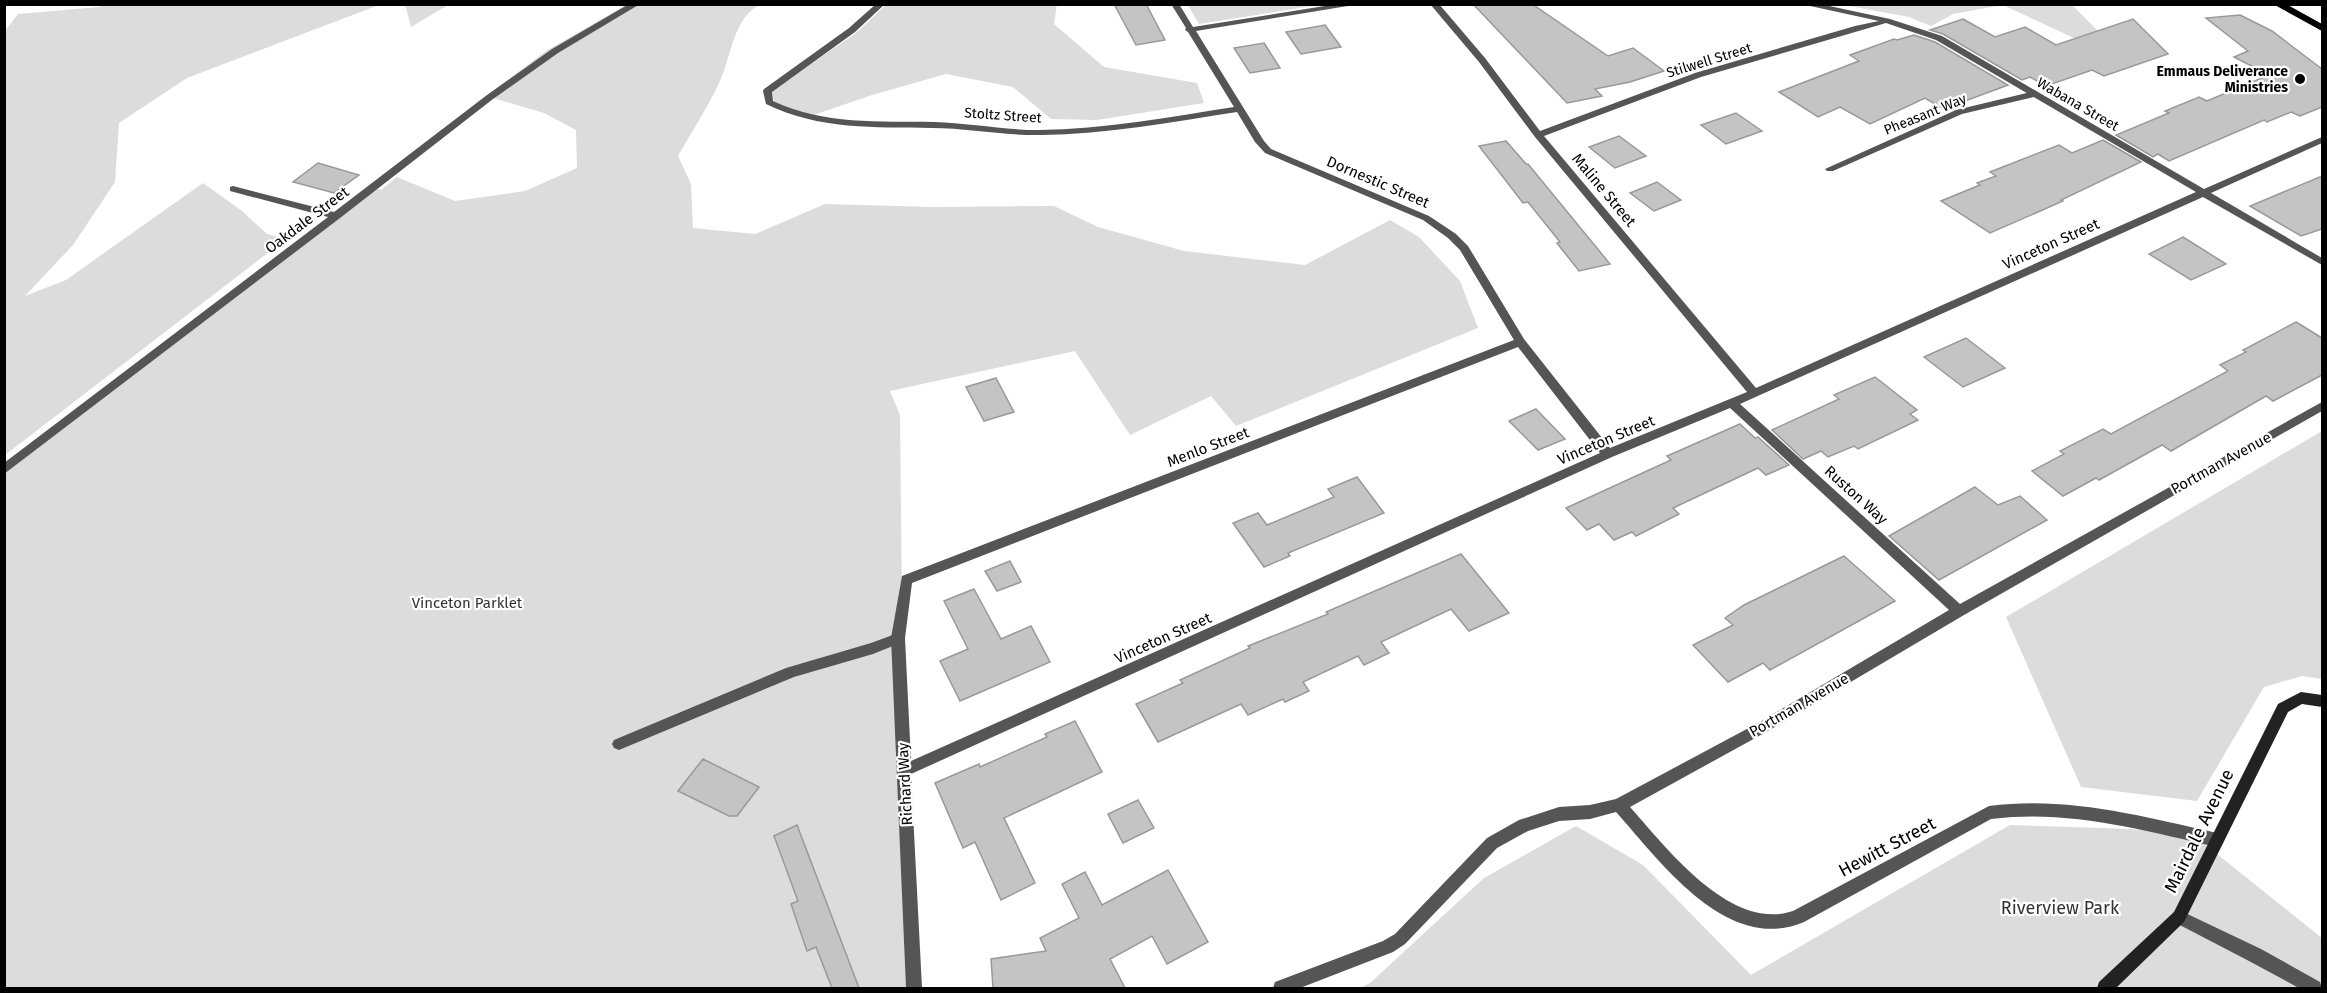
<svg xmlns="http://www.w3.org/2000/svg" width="2327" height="993" font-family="'Fira Sans',sans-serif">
<rect width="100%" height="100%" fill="#fff"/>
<g fill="#dcdcdc">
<path d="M 104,4 L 379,5 L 187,78 L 119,123 L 115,182 L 73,245 L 25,296 L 66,280 L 203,183 L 242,211 L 267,234 L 286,239 L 5,455 L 5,31 L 18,14 L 99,7 Z"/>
<path d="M 405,4 L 448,4 L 448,5 L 411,27 Z"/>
<path d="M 1057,4 L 1054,24 L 1104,67 L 1197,83 L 1204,103 L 1097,120 L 1051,119 L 1013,87 L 946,74 L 872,95 L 811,116 L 785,107 L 774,101 L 772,91 L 856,33 L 886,5 Z"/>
<path d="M 626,5 L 760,5 C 734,16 731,57 720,81 C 708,107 692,131 678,156 L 691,184 L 693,228 L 755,234 L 825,204 L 932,207 L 1054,206 L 1098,227 L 1184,251 L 1305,265 L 1390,220 L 1419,237 L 1460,281 L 1478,328 L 1236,426 L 1211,396 L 1130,435 L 1075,351 L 890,391 L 900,415 L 906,988 L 5,988 L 5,471 L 374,188 L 381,190 L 397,177 L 455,201 L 525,191 L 577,168 L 576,130 L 544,113 L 486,96 L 546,51 Z"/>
<path d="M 1188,5 L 1319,5 L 1199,24 Z"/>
<path d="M 1844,5 L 2072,5 L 2110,43 L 2091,46 L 2003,5 L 1953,14 L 1931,26 L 1909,17 Z"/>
<path d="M 2322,431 L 2322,679 L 2302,676 L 2264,687 L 2197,801 L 2081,787 L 2006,617 Z"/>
<path d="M 2010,825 L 2188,831 L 2322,938 L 2322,988 L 1360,988 L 1370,983 L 1484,878 L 1576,826 L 1643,865 L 1751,975 Z"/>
</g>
<g fill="#c4c4c4" stroke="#999" stroke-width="1.5">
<path d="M 1114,4 L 1146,4 L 1165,40 L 1136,45 Z"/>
<path d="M 1473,4 L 1532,4 L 1608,56 L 1633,48 L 1664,71 L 1630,82 L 1595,89 L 1602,96 L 1567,103 Z"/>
<path d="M 2240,15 L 2272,31 L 2322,69 L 2322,107 L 2300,116 L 2291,112 L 2267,122 L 2264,120 L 2169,161 L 2158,154 L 2153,157 L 2116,135 L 2169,113 L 2165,111 L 2199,97 L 2207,101 L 2269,75 L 2234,57 L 2248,51 L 2206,18 Z"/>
<path d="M 1963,19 L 1995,37 L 2025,27 L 2056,45 L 2133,19 L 2168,54 L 2104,76 L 2092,70 L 2046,86 L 2030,77 L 2022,80 L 1943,34 L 1930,30 Z"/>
<path d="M 1325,25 L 1341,47 L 1301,54 L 1286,32 Z"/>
<path d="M 1914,35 L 1935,42 L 2008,85 L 1957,104 L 1953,102 L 1940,107 L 1925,98 L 1870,124 L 1840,107 L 1818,117 L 1779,92 L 1859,61 L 1850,55 L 1894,39 L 1897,40 Z"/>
<path d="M 1264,43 L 1280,68 L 1250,73 L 1234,48 Z"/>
<path d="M 1736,113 L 1762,131 L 1726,144 L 1701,125 Z"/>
<path d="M 1619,136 L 1646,156 L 1615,168 L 1589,147 Z"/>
<path d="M 2103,140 L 2141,162 L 2061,200 L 2063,201 L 1990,233 L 1941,201 L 1980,185 L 1977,183 L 1996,176 L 1990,172 L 2059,145 L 2072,153 Z"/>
<path d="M 1506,141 L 1526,164 L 1528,164 L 1610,264 L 1579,271 L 1557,243 L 1560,242 L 1528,202 L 1523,203 L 1479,146 Z"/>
<path d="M 318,163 L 359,175 L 334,193 L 293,182 Z"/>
<path d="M 2322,176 L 2322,229 L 2301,236 L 2250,206 Z"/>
<path d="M 1657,182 L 1681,200 L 1654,211 L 1630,193 Z"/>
<path d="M 2183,237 L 2226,264 L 2191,280 L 2149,254 Z"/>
<path d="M 2296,322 L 2322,338 L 2322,375 L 2273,401 L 2266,396 L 2171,451 L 2162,445 L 2099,480 L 2096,478 L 2063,496 L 2032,471 L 2064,454 L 2060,451 L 2103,429 L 2111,434 L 2228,371 L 2220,365 L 2246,352 L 2243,350 Z"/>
<path d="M 1966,338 L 2005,368 L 1963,387 L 1924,357 Z"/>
<path d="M 1875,377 L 1917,410 L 1910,414 L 1918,420 L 1858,449 L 1854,446 L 1828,457 L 1821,451 L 1803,459 L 1772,430 L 1839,399 L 1834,395 Z"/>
<path d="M 996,378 L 1014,412 L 984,421 L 966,387 Z"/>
<path d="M 1536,409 L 1565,439 L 1538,450 L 1509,421 Z"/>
<path d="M 1740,424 L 1755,438 L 1758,437 L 1789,465 L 1766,475 L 1758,468 L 1673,508 L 1679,514 L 1636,536 L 1632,532 L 1614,540 L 1599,524 L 1587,530 L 1566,508 L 1671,460 L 1667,456 Z"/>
<path d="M 1357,477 L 1384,513 L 1288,553 L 1290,556 L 1264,567 L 1233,523 L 1258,513 L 1267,525 L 1334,497 L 1328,489 Z"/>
<path d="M 1975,487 L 1998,505 L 2020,496 L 2047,520 L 1939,580 L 1889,536 Z"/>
<path d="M 1461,554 L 1509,613 L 1469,631 L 1451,609 L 1381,642 L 1389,653 L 1364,665 L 1358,656 L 1303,682 L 1309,691 L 1285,702 L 1283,699 L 1248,715 L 1241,704 L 1158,742 L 1136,704 L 1183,683 L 1180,680 L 1250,648 L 1248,646 L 1328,614 L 1326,612 Z"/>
<path d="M 1844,556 L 1895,601 L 1770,670 L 1763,663 L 1728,682 L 1693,645 L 1733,625 L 1725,618 L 1744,605 Z"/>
<path d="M 1010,561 L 1021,582 L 997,591 L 985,571 Z"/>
<path d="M 974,589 L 1001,639 L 1031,626 L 1050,662 L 960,701 L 940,661 L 968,649 L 944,601 Z"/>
<path d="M 1075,721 L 1102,772 L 1004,818 L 1035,883 L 1001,900 L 975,842 L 963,848 L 935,783 L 979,764 L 980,767 L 1047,737 L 1045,734 Z"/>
<path d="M 703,759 L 759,787 L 737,816 L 729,816 L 678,791 Z"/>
<path d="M 1138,800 L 1154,828 L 1123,843 L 1108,814 Z"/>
<path d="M 797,825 L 859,988 L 832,988 L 816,947 L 807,951 L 791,904 L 798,901 L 774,836 Z"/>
<path d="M 1168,870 L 1208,942 L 1167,964 L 1152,936 L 1110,959 L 1125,988 L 993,988 L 991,959 L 1046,951 L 1040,938 L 1079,918 L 1062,884 L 1085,872 L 1102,905 Z"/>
</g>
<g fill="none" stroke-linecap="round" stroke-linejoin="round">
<g fill="#555" fill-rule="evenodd">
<path d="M 2035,91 L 2039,94 L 2038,96 L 1962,114 L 1833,171 L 1827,171 L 1825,169 L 1956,110 Z"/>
<path d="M 898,633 L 903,634 L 905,638 L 903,642 L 873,654 L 794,677 L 619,750 L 614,748 L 612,744 L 614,740 L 786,668 L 871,643 Z"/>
<path d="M 2179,910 L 2261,949 L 2320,982 L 2322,988 L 2299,988 L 2249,961 L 2174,922 L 2171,917 L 2174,912 Z"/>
</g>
<g fill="#555" fill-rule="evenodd">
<path d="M 629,4 L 640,4 L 558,53 L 493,99 L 340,218 L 4,474 L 4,463 L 328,217 L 230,191 L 230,187 L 233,186 L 334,212 L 487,95 L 552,49 Z"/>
<path d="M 876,4 L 885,4 L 855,32 L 772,92 L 773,101 C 824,125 879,121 934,122 C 969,123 1004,130 1039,130 C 1104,129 1170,117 1234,107 L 1188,32 L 1185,30 L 1186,28 L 1171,4 L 1179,4 L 1193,27 L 1337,4 L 1360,4 L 1196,31 L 1264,141 L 1271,149 L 1429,216 L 1456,234 L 1468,246 L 1524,339 L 1610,448 L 1747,392 L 1535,137 L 1479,62 L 1430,4 L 1439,4 L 1485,58 L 1540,131 L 1695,73 L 1855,26 L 1879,21 L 1801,4 L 1820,4 L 1890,19 L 1942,36 L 2204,189 L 2322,137 L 2322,143 L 2211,193 L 2322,258 L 2322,265 L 2203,197 L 1740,404 L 1960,604 L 2322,402 L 2322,411 L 1964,615 L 1768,731 L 1630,807 C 1666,847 1730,932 1793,911 L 1989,806 C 2067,796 2141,816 2217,833 L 2222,835 L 2224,840 L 2222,845 L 2217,847 C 2142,830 2068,809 1991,819 L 1804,922 C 1727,955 1660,861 1616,812 L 1590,819 L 1559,821 L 1528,831 L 1497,848 L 1405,944 L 1393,952 L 1300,988 L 1273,988 L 1275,982 L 1383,941 L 1395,934 L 1487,838 L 1519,820 L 1559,807 L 1590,805 L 1616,799 L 1758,723 L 1949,610 L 1730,408 L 1612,457 L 911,774 L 922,988 L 906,988 L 891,638 L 902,576 L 1514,340 L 1460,250 L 1448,238 L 1423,220 L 1265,153 L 1255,142 L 1237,112 C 1172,122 1107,134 1041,135 C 1005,136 968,128 932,128 C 875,127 819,130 766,104 L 763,91 L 764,89 L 849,28 ZM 1886,23 L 1936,40 L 2196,192 L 1756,388 L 1544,136 L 1701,77 ZM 1518,347 L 1600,453 L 911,761 L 905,638 L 912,583 Z"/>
</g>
<path fill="#222" fill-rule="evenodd" d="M 2301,692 L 2322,695 L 2322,707 L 2302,704 L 2288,712 L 2184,922 L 2116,988 L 2097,988 L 2099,982 L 2174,912 L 2278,704 Z"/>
<path fill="#000" fill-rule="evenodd" d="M 2273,4 L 2286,4 L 2322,24 L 2322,31 Z"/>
</g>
<circle fill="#000" stroke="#fff" stroke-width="2" cx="2300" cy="79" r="6"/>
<g text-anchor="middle" stroke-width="4.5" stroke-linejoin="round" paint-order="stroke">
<g font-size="14" fill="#000" stroke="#fff">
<text transform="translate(1709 60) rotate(-17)" y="5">Stilwell Street</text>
<text transform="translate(2078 104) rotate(30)" y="5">Wabana Street</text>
<text transform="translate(1925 114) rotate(-22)" y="5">Pheasant Way</text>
<text transform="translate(1003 115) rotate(4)" y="5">Stoltz Street</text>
</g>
<g font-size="14" font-weight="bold" fill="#000" stroke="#fff" text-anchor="end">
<text x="2288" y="76">Emmaus Deliverance<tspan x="2288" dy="16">Ministries</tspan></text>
</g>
<g font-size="15" fill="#000" stroke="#fff">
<text transform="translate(1378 182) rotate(23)" y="5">Dornestic Street</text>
<text transform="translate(1604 190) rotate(50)" y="5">Maline Street</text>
<text transform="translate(307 220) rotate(-37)" y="5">Oakdale Street</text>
<text transform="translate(2051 244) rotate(-24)" y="5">Vinceton Street</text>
<text transform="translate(1606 440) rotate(-23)" y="5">Vinceton Street</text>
<text transform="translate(1208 447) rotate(-21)" y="5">Menlo Street</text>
<text transform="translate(2221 463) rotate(-29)" y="5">Portman Avenue</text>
<text transform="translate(1856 495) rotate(42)" y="5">Ruston Way</text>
<text transform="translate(1163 638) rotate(-24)" y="5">Vinceton Street</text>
<text transform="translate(1799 705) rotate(-30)" y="5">Portman Avenue</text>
<text transform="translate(905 784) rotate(-93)" y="5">Richard Way</text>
</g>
<g font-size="15" fill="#333" stroke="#fff">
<text x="467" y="608">Vinceton Parklet</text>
</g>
<g font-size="18" fill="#000" stroke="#fff">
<text transform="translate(2199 831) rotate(-64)" y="6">Mairdale Avenue</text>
<text transform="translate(1887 847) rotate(-28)" y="6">Hewitt Street</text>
</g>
<g font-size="18" fill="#333" stroke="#fff">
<text x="2060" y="914">Riverview Park</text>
</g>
</g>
<rect width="2327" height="993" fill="none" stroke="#000000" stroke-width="12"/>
</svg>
